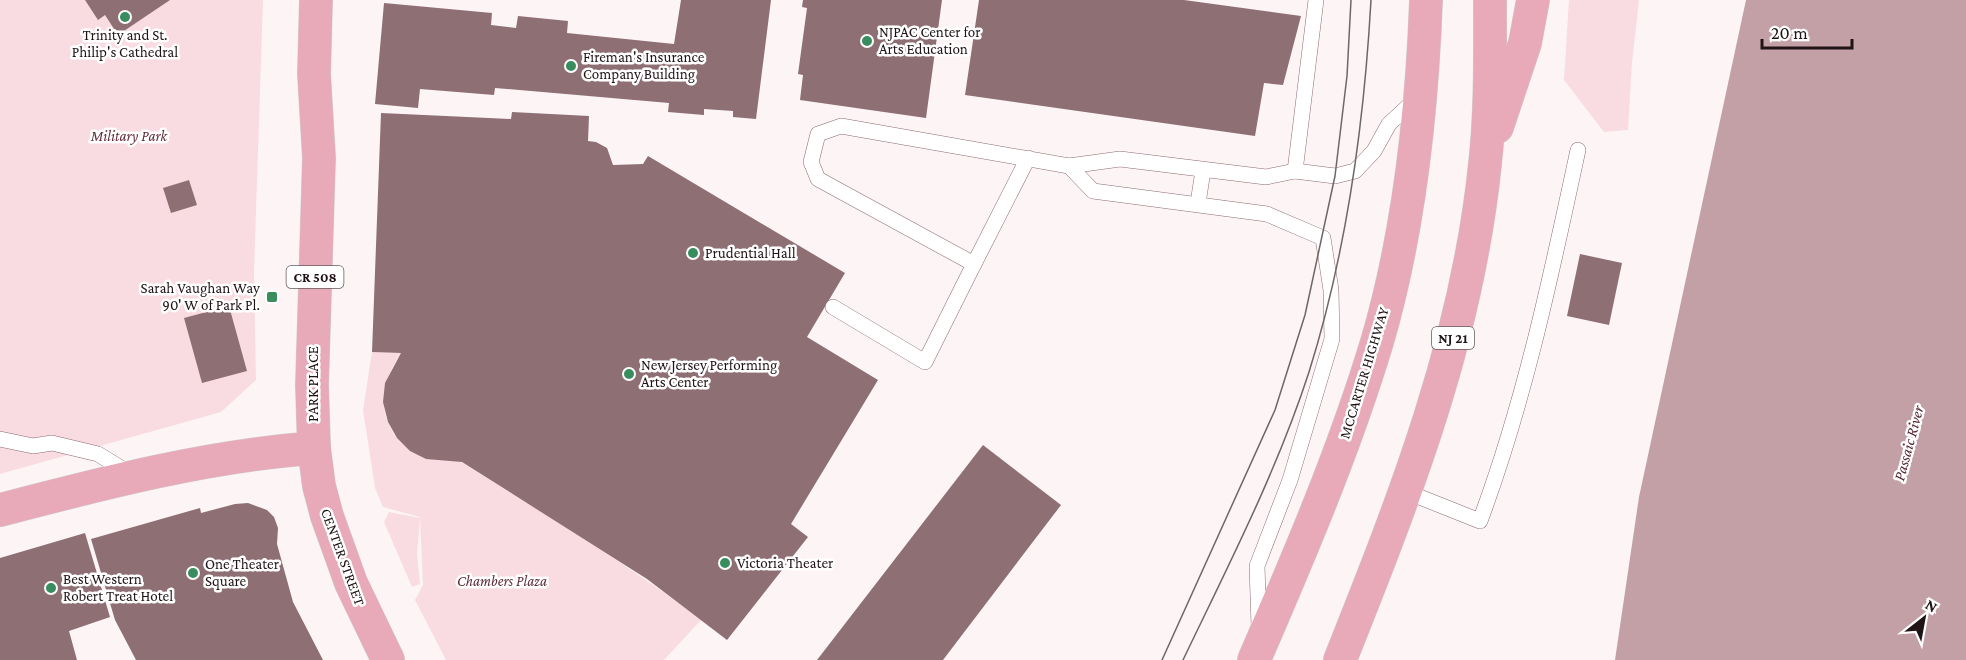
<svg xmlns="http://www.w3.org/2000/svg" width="1966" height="660" font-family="'Crimson Pro',serif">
<rect width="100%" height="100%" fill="#fdf4f6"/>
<g fill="#f9dce1">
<path d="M 0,0 L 263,0 L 254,272 L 256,380 L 221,412 L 0,474 Z"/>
<path d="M 1569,0 L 1639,0 L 1632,63 L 1628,130 L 1604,132 L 1564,80 Z"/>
<path d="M 372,352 L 401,353 C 383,380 376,409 396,437 C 414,461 444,451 466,465 C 546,515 626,563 701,620 L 664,660 L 446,660 L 415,600 L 423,585 L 420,517 L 383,507 L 375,488 L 363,410 Z"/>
<path d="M 389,512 L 420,518 L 417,554 L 420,584 L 412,587 L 384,522 Z"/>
</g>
<path fill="#c2a0a6" d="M 1746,0 L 1966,0 L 1966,660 L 1615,660 L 1639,497 Z"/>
<g fill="#8e6f74">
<path d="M 85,0 L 170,0 L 118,35 L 105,15 L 98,20 Z"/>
<path d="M 681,0 L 771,0 L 756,119 L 733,117 L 733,111 L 704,109 L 704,115 L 668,112 L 669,103 L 495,88 L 494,95 L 420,89 L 418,108 L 375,104 L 384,3 L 492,13 L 491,25 L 516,28 L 518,16 L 568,21 L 567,33 L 674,44 Z"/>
<path d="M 803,0 L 942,0 L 926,118 L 800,100 L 803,75 L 798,74 L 807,8 L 802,7 Z"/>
<path d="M 979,0 L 1184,0 L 1301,16 L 1283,85 L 1264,83 L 1255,136 L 965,95 Z"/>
<path d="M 512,112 L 589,116 L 588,141 L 596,142 L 607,148 L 613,165 L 643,164 L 648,156 L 845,273 L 807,337 L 878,380 L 791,524 L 808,537 L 727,640 L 647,579 L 462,462 L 426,459 L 410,451 L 397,438 L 388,422 L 383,402 L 385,383 L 401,353 L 372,352 L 381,113 L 511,119 Z"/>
<path d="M 189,180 L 197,205 L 171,213 L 163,188 Z"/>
<path d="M 1580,254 L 1622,263 L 1609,325 L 1567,316 Z"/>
<path d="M 229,306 L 247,371 L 202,383 L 184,318 Z"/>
<path d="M 983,445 L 1061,505 L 943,660 L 817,660 Z"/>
<path d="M 248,503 L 267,510 L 274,517 L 278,528 L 277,544 L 293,602 L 323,660 L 136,660 L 115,620 L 91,539 L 200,508 L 201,513 L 235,504 Z"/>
<path d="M 85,533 L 110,617 L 69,631 L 77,660 L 0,660 L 0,558 Z"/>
</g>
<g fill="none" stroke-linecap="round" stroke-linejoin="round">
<g stroke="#8d6b71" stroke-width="16">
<g id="service">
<path d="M 1028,158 L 974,264 L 818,179 L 811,162 L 818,134 L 841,126 L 1069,166 L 1120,159 L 1266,177 L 1295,171 L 1335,176 L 1355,171 L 1374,151 L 1389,124 L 1416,99"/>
<path d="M 1069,166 L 1093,191 L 1267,214 L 1323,238 L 1331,290 L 1332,339 L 1290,480 L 1257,566 L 1259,626"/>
<path d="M 1295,171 L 1316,0"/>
<path d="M 1198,203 L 1203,171"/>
<path d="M 833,307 L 925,362 L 974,264"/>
<path d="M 0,439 L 33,446 L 52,443 L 98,454 L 132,475"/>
<path d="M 1407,492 L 1480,521 C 1525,400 1551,276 1578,150"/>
</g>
</g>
<g stroke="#d2d0d0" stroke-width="34">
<g id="primary">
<path d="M 316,0 L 314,74 L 319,158 L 312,385 L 314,448 L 319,486 L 327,516 L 351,583 L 388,660"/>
<path d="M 1497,127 L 1525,43 L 1533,0"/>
<path d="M 0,510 C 104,483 207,456 314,448"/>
<path d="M 1254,660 C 1299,556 1344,451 1377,342 C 1409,233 1422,112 1426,0"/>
<path d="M 1340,660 C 1405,497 1467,340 1485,164 C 1491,110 1490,54 1490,0"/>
</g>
</g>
<use href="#service" stroke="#fff" stroke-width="15"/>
<use href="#primary" stroke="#e8a9b8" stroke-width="33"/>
<g stroke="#706567" stroke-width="1.5">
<path d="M 1162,660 L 1275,410 L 1305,315 L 1335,176 L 1347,76 L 1351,0"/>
<path d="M 1183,660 C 1228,566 1277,471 1309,372 C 1347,251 1364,126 1371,0"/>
</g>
</g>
<g fill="#388c5e" stroke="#fff" stroke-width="2">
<circle cx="125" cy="17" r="6"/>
<circle cx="867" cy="41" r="6"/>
<circle cx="571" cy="66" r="6"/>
<circle cx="693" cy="253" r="6"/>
<rect x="266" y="291" width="12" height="12" rx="3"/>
<circle cx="629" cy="374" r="6"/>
<circle cx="725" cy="563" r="6"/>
<circle cx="193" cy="573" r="6"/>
<circle cx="51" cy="588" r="6"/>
</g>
<g text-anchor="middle" stroke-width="5" stroke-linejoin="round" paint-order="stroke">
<g fill="#fff" stroke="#635a5c" stroke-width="1.5">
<rect x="286.5" y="266" width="57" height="22" rx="4.5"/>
<rect x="1432" y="327" width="42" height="22" rx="4.5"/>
</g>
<g font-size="14" font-weight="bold" fill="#201316">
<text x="315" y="282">CR 508</text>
<text x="1453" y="343">NJ 21</text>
</g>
<g font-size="15" fill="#201316" stroke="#fff" text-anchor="start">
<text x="879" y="37">NJPAC Center for<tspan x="879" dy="17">Arts Education</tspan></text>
<text x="125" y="40" text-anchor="middle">Trinity and St.<tspan x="125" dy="17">Philip's Cathedral</tspan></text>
<text x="583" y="62">Fireman's Insurance<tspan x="583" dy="17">Company Building</tspan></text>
<text x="705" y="258">Prudential Hall</text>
<text x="260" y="293" text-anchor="end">Sarah Vaughan Way<tspan x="260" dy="17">90' W of Park Pl.</tspan></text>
<text x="641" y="370">New Jersey Performing<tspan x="641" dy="17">Arts Center</tspan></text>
<text x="737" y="568">Victoria Theater</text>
<text x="205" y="569">One Theater<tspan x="205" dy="17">Square</tspan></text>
<text x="63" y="584">Best Western<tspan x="63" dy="17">Robert Treat Hotel</tspan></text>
</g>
<g font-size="15" font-style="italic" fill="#5e2e39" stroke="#fff">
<text x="129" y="141">Military Park</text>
<text x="502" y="586">Chambers Plaza</text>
</g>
<g font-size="15" fill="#201316" stroke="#fff">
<text transform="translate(1364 373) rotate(-73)" y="5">MCCARTER HIGHWAY</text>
<text transform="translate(313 384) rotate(-90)" y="5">PARK PLACE</text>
<text transform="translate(343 557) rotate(70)" y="5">CENTER STREET</text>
</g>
<g font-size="16" font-style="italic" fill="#552631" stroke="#fff">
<text transform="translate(1908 443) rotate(-75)" y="6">Passaic River</text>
</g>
</g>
<g transform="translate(1924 618) rotate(31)" stroke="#ffffff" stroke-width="4.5" paint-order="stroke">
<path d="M0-4.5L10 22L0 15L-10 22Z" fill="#201316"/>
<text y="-9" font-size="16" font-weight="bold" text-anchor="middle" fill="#201316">N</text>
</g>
<path d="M1762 39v9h90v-9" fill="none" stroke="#201316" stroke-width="3"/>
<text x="1771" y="39" font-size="18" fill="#201316" stroke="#ffffff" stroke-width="4.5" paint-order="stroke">20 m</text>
</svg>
